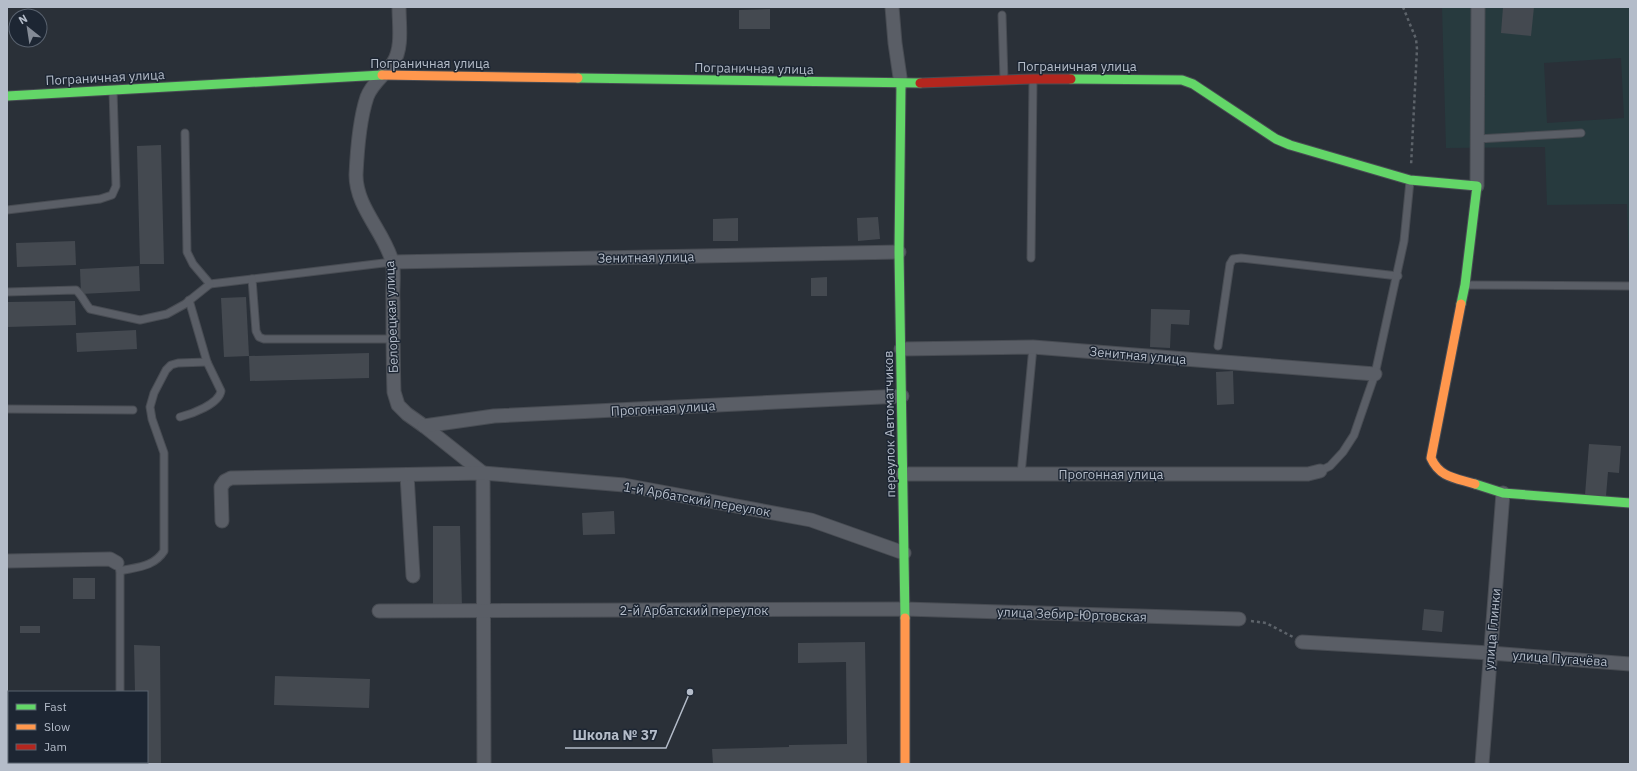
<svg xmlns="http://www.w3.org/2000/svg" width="1637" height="771" font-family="'IBM Plex Sans',sans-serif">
<rect width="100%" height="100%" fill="#2a3038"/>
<path fill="#273a3e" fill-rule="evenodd" d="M 1442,7 L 1630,7 L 1630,296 L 1627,204 L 1547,205 L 1545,147 L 1446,148 ZM 1621,58 L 1624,118 L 1547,123 L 1544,63 Z"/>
<g fill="#444950">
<path d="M 1503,7 L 1534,7 L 1531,36 L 1501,33 Z"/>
<path d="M 770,9 L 770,29 L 739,29 L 739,10 Z"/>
<path d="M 161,145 L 164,264 L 140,264 L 137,146 Z"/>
<path d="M 878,217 L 880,239 L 858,241 L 857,218 Z"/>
<path d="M 738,218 L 738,241 L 713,241 L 713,219 Z"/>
<path d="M 75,241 L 76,265 L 17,267 L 16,243 Z"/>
<path d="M 139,266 L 140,291 L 81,294 L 80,269 Z"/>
<path d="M 827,277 L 827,296 L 811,296 L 811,278 Z"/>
<path d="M 246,297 L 249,356 L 224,357 L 221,298 Z"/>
<path d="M 75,301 L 76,325 L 7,327 L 7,302 Z"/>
<path d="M 1151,309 L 1190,310 L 1189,325 L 1171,324 L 1170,348 L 1150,347 Z"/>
<path d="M 136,330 L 137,349 L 77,352 L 76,333 Z"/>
<path d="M 369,353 L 369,378 L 250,381 L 249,356 Z"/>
<path d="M 1233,371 L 1234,404 L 1217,405 L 1216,372 Z"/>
<path d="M 1589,444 L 1621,446 L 1619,473 L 1608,472 L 1606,496 L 1585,495 Z"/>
<path d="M 614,511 L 615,534 L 583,535 L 582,513 Z"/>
<path d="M 433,526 L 460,526 L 462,608 L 433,610 Z"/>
<rect x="73" y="578" width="22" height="21"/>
<path d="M 1424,609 L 1444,611 L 1442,632 L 1422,630 Z"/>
<rect x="20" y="626" width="20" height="7"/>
<path d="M 865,642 L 867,764 L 713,764 L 712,749 L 789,747 L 789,745 L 847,744 L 846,662 L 798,663 L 798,643 Z"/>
<path d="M 134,645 L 160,646 L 161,764 L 135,764 L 135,762 L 147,762 L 147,692 L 135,692 Z"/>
<path d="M 275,676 L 370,679 L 369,708 L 274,705 Z"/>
</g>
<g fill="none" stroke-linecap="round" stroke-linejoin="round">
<g stroke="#484c53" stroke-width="9">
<g id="lane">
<path d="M 1002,15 L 1004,80"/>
<path d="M 185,133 L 187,252 L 193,264 L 210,284 L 392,262"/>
<path d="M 1477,139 L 1581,133"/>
<path d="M 7,210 L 100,199 L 112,195 L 116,186 L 113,90"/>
<path d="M 1031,258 L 1033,79"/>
<path d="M 252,279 L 256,331 L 259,337 L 264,339 L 393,339"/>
<path d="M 1466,285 L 1630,286"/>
<path d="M 7,292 L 76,290 C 82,295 84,302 90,309 L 140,320 L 167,314 L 185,304 L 210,284"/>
<path d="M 1218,346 L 1230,264 L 1233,259 L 1241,258 L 1398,276"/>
<path d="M 7,409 L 133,410"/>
<path d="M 180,417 C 192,414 219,404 221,391 L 207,362"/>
<path d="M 1320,471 L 1330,466 L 1343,452 L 1354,435 L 1375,374 L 1404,241 L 1410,181"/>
<path d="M 1021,474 L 1033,347"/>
<path d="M 119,567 L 120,571 L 120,692"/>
<path d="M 120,571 C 137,567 154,567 164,551 L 164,453 L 152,419 L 150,407 L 154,393 L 166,370 L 171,365 L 178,363 L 207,362 L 189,300"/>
<path d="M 119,764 L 119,762"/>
</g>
</g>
<g stroke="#484c53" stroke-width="15">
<g id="street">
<path d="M 399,7 C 399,25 403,48 393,63 C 385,75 372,83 367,97 C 360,118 357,153 356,175 C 356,207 384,232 392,261 C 395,273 392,289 393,301 C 393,331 393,362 394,392 L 398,405 L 407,414 L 424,426 L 483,473"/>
<path d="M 892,7 L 895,43 L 901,84"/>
<path d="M 1477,186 L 1478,7"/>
<path d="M 392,262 L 899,252"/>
<path d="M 901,349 L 1033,347 L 1375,374"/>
<path d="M 424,426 L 494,416 L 902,396"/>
<path d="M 483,473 L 484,764"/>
<path d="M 903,474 L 1308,474 L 1320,471"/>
<path d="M 407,475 L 413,576"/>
<path d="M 222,521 L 221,487 L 225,481 L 231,478 L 483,473 L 624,485 L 811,520 L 904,553"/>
<path d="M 7,561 L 110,559 L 117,563"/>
<path d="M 379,611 L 905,609 L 1239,619"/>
<path d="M 1302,642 L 1490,653 L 1630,664"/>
<path d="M 1482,764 L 1503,493"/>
</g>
</g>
<g stroke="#484c53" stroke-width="11">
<g id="fast">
<path d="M 578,78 L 920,83"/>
<path d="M 1071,79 L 1182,80 L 1193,84 L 1276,139 L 1290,145 L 1410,180 L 1477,186 L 1465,285 L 1461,304"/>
<path d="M 901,84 L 899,252 L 905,618"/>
<path d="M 7,96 L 382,75"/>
<path d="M 1475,484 L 1503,493 L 1630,503"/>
</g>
</g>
<g stroke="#484c53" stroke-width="11">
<g id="slow">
<path d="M 382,75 L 578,78"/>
<path d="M 1461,304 L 1431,458 C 1440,478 1456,478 1475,484"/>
<path d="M 905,618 L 905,764"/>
</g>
</g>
<g stroke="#484c53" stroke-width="11">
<path id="jam" d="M 920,83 L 1033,79 L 1071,79"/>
</g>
<g stroke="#5d636a" stroke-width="2.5" stroke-dasharray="3 3" stroke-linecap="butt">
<path d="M 1403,7 L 1416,39 L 1417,49 L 1411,166"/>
<path d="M 1251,621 L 1266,623 L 1293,637"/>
</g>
<use href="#lane" stroke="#5a5e66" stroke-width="7"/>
<use href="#street" stroke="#5a5e66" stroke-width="13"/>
<use href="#fast" stroke="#63d668" stroke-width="9"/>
<use href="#slow" stroke="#ff974d" stroke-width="9"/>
<use href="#jam" stroke="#b3261e" stroke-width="9"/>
</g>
<g text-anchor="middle" stroke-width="3" stroke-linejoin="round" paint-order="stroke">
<g font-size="13" fill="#b4bcc9" stroke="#1d2633">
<text x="430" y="68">Пограничная улица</text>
<text x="1077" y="71">Пограничная улица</text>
<text transform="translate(754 68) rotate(1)" y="5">Пограничная улица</text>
<text transform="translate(105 77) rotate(-3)" y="5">Пограничная улица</text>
<text transform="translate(646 257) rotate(-1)" y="5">Зенитная улица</text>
<text transform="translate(391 317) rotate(-92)" y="5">Белорецкая улица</text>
<text transform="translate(1138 355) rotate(5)" y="5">Зенитная улица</text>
<text transform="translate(663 408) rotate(-3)" y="5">Прогонная улица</text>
<text transform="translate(889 424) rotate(-91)" y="5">переулок Автоматчиков</text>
<text x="1111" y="479">Прогонная улица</text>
<text transform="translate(697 499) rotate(10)" y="5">1-й Арбатский переулок</text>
<text x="694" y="615">2-й Арбатский переулок</text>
<text transform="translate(1072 614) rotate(2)" y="5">улица Зебир-Юртовская</text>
<text transform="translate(1492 629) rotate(-85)" y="5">улица Глинки</text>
<text transform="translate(1560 658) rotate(4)" y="5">улица Пугачёва</text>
</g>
</g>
<path fill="none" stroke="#b4bcc9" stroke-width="1.5" d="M690 692L666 748H565"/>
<circle fill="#b4bcc9" stroke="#1d2633" stroke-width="1.5" cx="690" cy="692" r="4"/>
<g font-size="14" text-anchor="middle" font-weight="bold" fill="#b4bcc9" stroke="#1d2633" stroke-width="3" stroke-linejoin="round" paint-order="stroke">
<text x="615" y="740">Школа № 37</text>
</g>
<rect width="1637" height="771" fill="none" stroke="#b4bcc9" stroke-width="16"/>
<rect x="8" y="691" width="140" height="72" fill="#1d2633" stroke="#59626f"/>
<rect x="16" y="704" width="20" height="6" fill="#63d668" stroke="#59626f"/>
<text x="44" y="711" font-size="12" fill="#b4bcc9">Fast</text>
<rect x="16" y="724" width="20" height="6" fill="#ff974d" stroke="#59626f"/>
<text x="44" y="731" font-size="12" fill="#b4bcc9">Slow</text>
<rect x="16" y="744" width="20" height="6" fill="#b3261e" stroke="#59626f"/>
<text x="44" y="751" font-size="12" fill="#b4bcc9">Jam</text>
<g transform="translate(28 28) rotate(330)"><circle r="19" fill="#1d2633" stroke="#59626f"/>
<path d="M0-3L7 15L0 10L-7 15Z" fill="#848b96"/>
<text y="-6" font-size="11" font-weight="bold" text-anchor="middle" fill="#b4bcc9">N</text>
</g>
</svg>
